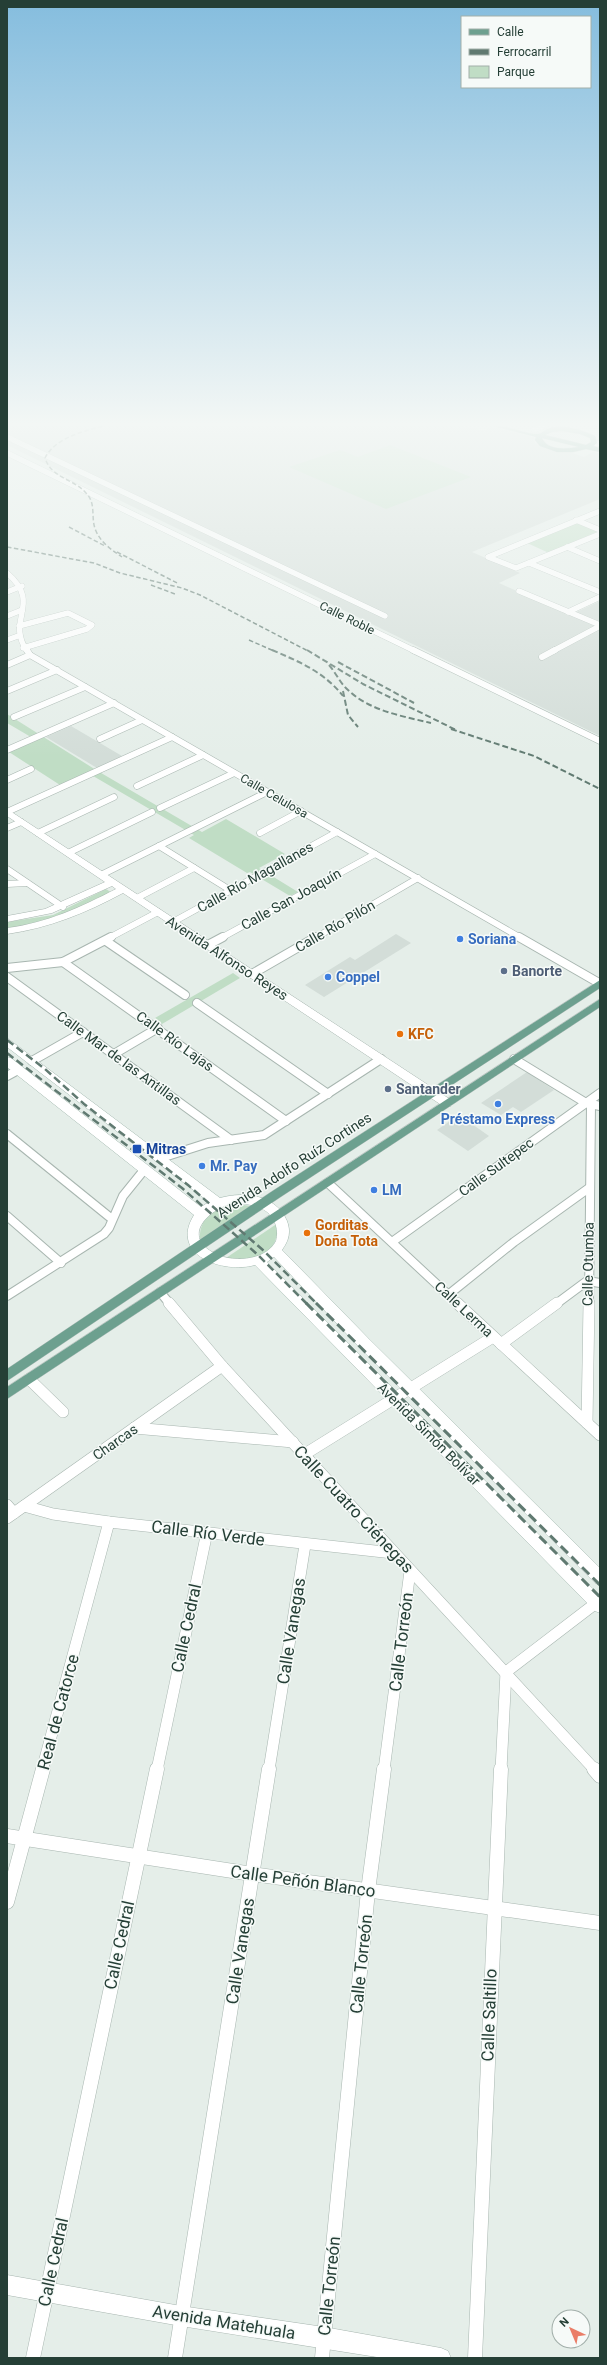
<svg xmlns="http://www.w3.org/2000/svg" width="607" height="2365" font-family="Roboto,sans-serif">
<rect width="100%" height="100%" fill="#e5eee9"/>
<g fill="#d3ddd8">
<path d="M 11,426 L 462,426 L 484,431 L 491,427 L 533,437 L 535,443 L 545,448 L 574,452 L 572,453 L 584,457 L 593,452 L 600,453 L 600,499 L 472,552 L 520,573 L 499,583 L 570,615 L 600,601 L 600,736 L 7,445 L 7,427 Z"/>
<path d="M 71,726 L 122,756 L 97,768 L 46,737 Z"/>
<path d="M 396,934 L 411,943 L 324,997 L 305,985 L 350,957 L 355,960 Z"/>
<path d="M 527,1072 L 554,1090 L 521,1112 L 513,1107 L 501,1115 L 481,1103 Z"/>
<path d="M 459,1115 L 489,1136 L 468,1151 L 437,1130 Z"/>
</g>
<g fill="#c0ddc5">
<path d="M 390,445 L 471,477 L 386,509 L 289,467 L 340,450 L 358,457 Z"/>
<path d="M 575,522 L 599,531 L 549,553 L 525,542 Z"/>
<path d="M 7,714 L 96,770 L 202,832 L 226,819 L 285,854 L 259,868 L 298,892 L 290,896 L 250,872 L 247,873 L 189,838 L 194,835 L 88,773 L 60,785 L 9,752 L 36,740 L 7,723 Z"/>
<path d="M 106,889 L 112,893 L 60,918 L 7,930 L 7,922 L 53,915 Z"/>
<path d="M 233,973 L 240,978 L 162,1024 L 155,1018 Z"/>
<path d="M 235,1204 L 251,1206 L 200,1241 C 198,1218 214,1207 235,1204 Z"/>
<path d="M 278,1223 C 278,1260 252,1261 223,1260 Z"/>
</g>
<g fill="none" stroke-linecap="round" stroke-linejoin="round">
<g stroke="#a8b6b0" stroke-width="6">
<g id="minor-far4">
<path d="M 534,430 L 544,426"/>
<path d="M 7,437 L 385,616"/>
<path d="M 597,444 L 600,443"/>
<path d="M 7,453 L 415,651"/>
<path d="M 600,511 L 488,557 L 516,568 L 600,534"/>
<path d="M 576,520 L 600,530"/>
<path d="M 567,547 L 600,561"/>
<path d="M 529,563 L 600,592"/>
<path d="M 7,573 C 43,604 5,619 27,651"/>
<path d="M 519,591 L 600,625"/>
<path d="M 7,592 L 22,586"/>
<path d="M 568,612 L 600,597"/>
<path d="M 7,616 L 22,610"/>
<path d="M 19,626 L 68,613 L 92,625 L 87,629 L 23,648"/>
<path d="M 7,640 L 18,636"/>
<path d="M 553,651 L 600,626"/>
</g>
</g>
<g stroke="#a8b6b0" stroke-width="7">
<g id="minor-far3">
<path d="M 27,650 L 30,655 L 521,938"/>
<path d="M 413,650 L 600,741"/>
<path d="M 542,657 L 555,650"/>
<path d="M 7,665 L 30,655"/>
<path d="M 7,691 L 57,670"/>
<path d="M 14,717 L 85,687"/>
<path d="M 100,739 L 142,720"/>
<path d="M 7,750 L 114,703"/>
<path d="M 7,780 L 31,769"/>
<path d="M 137,786 L 203,755"/>
<path d="M 160,808 L 234,773"/>
<path d="M 7,812 L 172,737"/>
<path d="M 7,828 L 21,822"/>
<path d="M 38,833 L 114,797"/>
<path d="M 260,833 L 301,811"/>
<path d="M 159,846 L 230,890"/>
<path d="M 68,853 L 152,812"/>
<path d="M 7,869 L 63,907"/>
<path d="M 101,875 L 267,792"/>
<path d="M 7,884 L 27,883"/>
<path d="M 137,898 L 194,868"/>
<path d="M 173,922 L 337,832"/>
<path d="M 109,938 L 158,912"/>
<path d="M 221,938 L 375,854"/>
<path d="M 315,938 L 418,878"/>
</g>
</g>
<g stroke="#a8b6b0" stroke-width="10">
<g id="minor-far2">
<path d="M 519,937 L 599,983"/>
<path d="M 106,941 L 185,995"/>
<path d="M 208,945 L 223,937"/>
<path d="M 63,962 L 286,1121"/>
<path d="M 7,968 L 63,962 L 111,937"/>
<path d="M 252,974 L 316,937"/>
<path d="M 7,977 L 231,1140"/>
<path d="M 197,1003 L 328,1094"/>
<path d="M 114,1054 L 158,1028"/>
<path d="M 514,1059 L 586,1103 L 600,1106"/>
<path d="M 32,1061 L 83,1032"/>
<path d="M 7,1076 L 18,1070"/>
<path d="M 7,1134 L 112,1219"/>
<path d="M 161,1158 L 208,1143 L 264,1135 L 381,1059"/>
<path d="M 328,1183 L 458,1304"/>
<path d="M 7,1216 L 61,1263"/>
<path d="M 392,1242 L 600,1093"/>
<path d="M 160,1292 L 170,1304"/>
<path d="M 448,1295 L 514,1242 L 589,1188"/>
<path d="M 7,1296 L 104,1234 L 109,1228 L 123,1196 L 144,1170"/>
<path d="M 556,1304 L 587,1281 L 600,1283"/>
<path d="M 589,1304 L 591,1105"/>
</g>
</g>
<g stroke="#a8b6b0" stroke-width="12">
<g id="minor-far1">
<path d="M 169,1303 L 222,1366 L 595,1770"/>
<path d="M 457,1303 L 600,1435"/>
<path d="M 501,1344 L 557,1303"/>
<path d="M 29,1379 L 63,1412"/>
<path d="M 587,1423 L 589,1303"/>
<path d="M 134,1428 L 293,1442"/>
<path d="M 305,1454 L 493,1337"/>
<path d="M 7,1505 L 14,1513"/>
<path d="M 24,1506 L 53,1514 L 109,1522 L 393,1553"/>
<path d="M 7,1518 L 222,1366"/>
<path d="M 42,1770 L 109,1522"/>
<path d="M 157,1770 L 207,1532"/>
<path d="M 269,1770 L 305,1545"/>
<path d="M 384,1770 L 410,1571"/>
<path d="M 501,1770 L 506,1672 L 600,1600"/>
</g>
</g>
<g stroke="#a8b6b0" stroke-width="15">
<g id="minor">
<path d="M 594,1769 L 600,1776"/>
<path d="M 7,1836 L 252,1874 L 600,1923"/>
<path d="M 7,1902 L 43,1769"/>
<path d="M 33,2358 L 157,1769"/>
<path d="M 175,2358 L 269,1769"/>
<path d="M 322,2358 L 368,1891 L 384,1769"/>
<path d="M 475,2358 L 501,1769"/>
</g>
</g>
<g stroke="#a8b6b0" stroke-width="1">
<g id="tertiary">
<path d="M 7,809 L 451,1100 L 453,1103 L 451,1106 L 443,1106 L 123,893 C 86,913 49,928 7,934 L 7,928 C 47,923 81,907 116,889 L 112,886 L 52,913 L 7,922 L 7,916 L 45,909 L 105,882 L 7,816 Z"/>
<path d="M 7,2275 L 181,2306 L 324,2327 L 441,2348 L 448,2351 L 451,2358 L 383,2358 L 181,2326 L 7,2295 Z"/>
</g>
</g>
<g stroke="#a4b9b0" stroke-width="1">
<path id="secondary" d="M 7,1038 L 220,1198 C 245,1191 276,1195 287,1221 C 291,1232 289,1240 282,1250 L 369,1339 L 600,1568 L 600,1585 L 595,1583 L 359,1347 L 274,1257 L 267,1262 L 600,1596 L 600,1613 L 595,1611 L 255,1265 C 223,1274 169,1255 194,1215 L 7,1067 L 7,1057 L 11,1058 L 201,1207 L 209,1202 L 7,1047 ZM 234,1203 C 251,1204 268,1206 275,1223 C 277,1228 278,1235 276,1241 C 265,1262 230,1263 212,1252 C 181,1234 211,1208 234,1203 Z"/>
</g>
<g stroke="#c2c9c7" stroke-width="1">
<g id="primary">
<path d="M 493,426 C 508,425 527,435 539,434 C 542,433 546,429 550,428 C 565,424 582,430 595,436 L 597,443 L 593,446 L 600,448 L 600,452 L 586,449 L 573,452 L 557,452 L 540,446 L 535,440 L 536,437 ZM 562,431 L 580,434 L 590,438 L 591,442 L 586,445 L 545,435 L 552,432 ZM 542,438 L 579,447 C 567,449 547,451 542,438 Z"/>
<path d="M 600,980 L 600,988 L 279,1198 L 7,1381 L 7,1369 L 271,1192 Z"/>
<path d="M 600,999 L 600,1007 L 7,1399 L 7,1387 Z"/>
</g>
</g>
<use href="#minor-far4" stroke="#fff" stroke-width="5.5"/>
<use href="#minor-far3" stroke="#fff" stroke-width="6"/>
<use href="#minor-far2" stroke="#fff" stroke-width="8"/>
<use href="#minor-far1" stroke="#fff" stroke-width="11"/>
<use href="#minor" stroke="#fff" stroke-width="14"/>
<use href="#tertiary" fill="#fff" fill-rule="evenodd"/>
<use href="#secondary" fill="#fff" fill-rule="evenodd"/>
<use href="#primary" fill="#6da08f" fill-rule="evenodd"/>
<g stroke="#607a71" stroke-width="1.5" stroke-dasharray="4.5 2.5" stroke-linecap="butt">
<path d="M 102,426 C 82,432 55,438 45,458 C 52,479 73,478 86,493 C 97,504 90,518 96,531 C 101,543 112,550 122,557"/>
<path d="M 69,527 L 105,546"/>
<path d="M 7,547 L 94,563 L 120,573 L 182,588 L 200,595 L 308,651"/>
<path d="M 117,552 L 179,584"/>
<path d="M 151,585 L 175,594"/>
<path d="M 249,640 L 274,651"/>
</g>
<g stroke="#607a71" stroke-width="2" stroke-dasharray="6 3" stroke-linecap="butt">
<path d="M 272,650 C 300,662 324,672 343,696"/>
<path d="M 307,650 L 363,684 L 456,730"/>
<path d="M 338,662 L 414,703"/>
<path d="M 329,665 C 336,673 340,683 348,690 C 370,711 402,716 431,723"/>
<path d="M 343,691 L 348,715 L 358,727"/>
<path d="M 451,729 L 534,756 L 600,789"/>
</g>
<g stroke="#607a71" stroke-width="2.5" stroke-dasharray="8 4" stroke-linecap="butt">
<path d="M 7,1040 L 45,1069 L 84,1104 L 188,1185 L 264,1251 L 317,1304"/>
<path d="M 7,1053 L 182,1188 L 258,1255 L 307,1304"/>
</g>
<g stroke="#607a71" stroke-width="3" stroke-dasharray="10 5" stroke-linecap="butt">
<path d="M 306,1303 L 600,1597"/>
<path d="M 316,1303 L 600,1585"/>
</g>
</g>
<linearGradient id="sky" x2="0" y2="1"><stop stop-color="#85bdde"/><stop offset="0.56" stop-color="#f3f7f5"/><stop offset="1" stop-color="#f3f7f5" stop-opacity="0"/></linearGradient>
<rect width="607" height="757" fill="url(#sky)"/>
<g fill="#3f7fe0" stroke="#f6faf8" stroke-width="1.5">
<circle cx="460" cy="939" r="4"/>
<circle cx="328" cy="977" r="4"/>
<circle cx="498" cy="1104" r="4"/>
<circle cx="202" cy="1166" r="4"/>
<circle cx="374" cy="1190" r="4"/>
</g>
<g fill="#5c6f8a" stroke="#f6faf8" stroke-width="1.5">
<circle cx="504" cy="971" r="4"/>
<circle cx="388" cy="1089" r="4"/>
</g>
<g fill="#e8710a" stroke="#f6faf8" stroke-width="1.5">
<circle cx="400" cy="1034" r="4"/>
<circle cx="307" cy="1233" r="4"/>
</g>
<rect fill="#1a4fb4" stroke="#f6faf8" stroke-width="1.5" x="132" y="1144" width="10" height="10" rx="2"/>
<g text-anchor="middle" stroke-width="3" stroke-linejoin="round" paint-order="stroke">
<g font-size="12" fill="#253f36" stroke="#f6faf8">
<text transform="translate(347 618) rotate(26)" y="4">Calle Roble</text>
<text transform="translate(274 796) rotate(30)" y="4">Calle Celulosa</text>
</g>
<g font-size="14" fill="#253f36" stroke="#f6faf8">
<text transform="translate(255 877) rotate(-29)" y="5">Calle Río Magallanes</text>
<text transform="translate(291 899) rotate(-29)" y="5">Calle San Joaquín</text>
<text transform="translate(335 926) rotate(-30)" y="5">Calle Río Pilón</text>
<text transform="translate(227 958) rotate(33)" y="5">Avenida Alfonso Reyes</text>
<text transform="translate(175 1041) rotate(36)" y="5">Calle Río Lajas</text>
<text transform="translate(119 1058) rotate(36)" y="5">Calle Mar de las Antillas</text>
<text transform="translate(294 1165) rotate(-33)" y="5">Avenida Adolfo Ruíz Cortines</text>
<text transform="translate(496 1167) rotate(-36)" y="5">Calle Sultepec</text>
<text transform="translate(588 1264) rotate(-89)" y="5">Calle Otumba</text>
<text transform="translate(464 1309) rotate(43)" y="5">Calle Lerma</text>
<text transform="translate(429 1434) rotate(45)" y="5">Avenida Simón Bolívar</text>
<text transform="translate(115 1442) rotate(-35)" y="5">Charcas</text>
</g>
<g font-size="14" font-weight="bold" fill="#366cbe" stroke="#f6faf8" text-anchor="start">
<text x="468" y="944">Soriana</text>
<text x="336" y="982">Coppel</text>
<text x="498" y="1124" text-anchor="middle">Préstamo Express</text>
<text x="210" y="1171">Mr. Pay</text>
<text x="382" y="1195">LM</text>
</g>
<g font-size="14" font-weight="bold" fill="#4e5e75" stroke="#f6faf8" text-anchor="start">
<text x="512" y="976">Banorte</text>
<text x="396" y="1094">Santander</text>
</g>
<g font-size="14" font-weight="bold" fill="#c56008" stroke="#f6faf8" text-anchor="start">
<text x="408" y="1039">KFC</text>
<text x="315" y="1230">Gorditas<tspan x="315" dy="16">Doña Tota</tspan></text>
</g>
<g font-size="14" font-weight="bold" fill="#164399" stroke="#f6faf8" text-anchor="start">
<text x="146" y="1154">Mitras</text>
</g>
<g font-size="17" fill="#253f36" stroke="#f6faf8">
<text transform="translate(354 1509) rotate(47)" y="6">Calle Cuatro Ciénegas</text>
<text transform="translate(208 1533) rotate(7)" y="6">Calle Río Verde</text>
<text transform="translate(186 1628) rotate(-78)" y="6">Calle Cedral</text>
<text transform="translate(291 1631) rotate(-81)" y="6">Calle Vanegas</text>
<text transform="translate(401 1642) rotate(-83)" y="6">Calle Torreón</text>
<text transform="translate(58 1712) rotate(-75)" y="6">Real de Catorce</text>
<text transform="translate(303 1881) rotate(8)" y="6">Calle Peñón Blanco</text>
<text transform="translate(119 1945) rotate(-78)" y="6">Calle Cedral</text>
<text transform="translate(240 1951) rotate(-81)" y="6">Calle Vanegas</text>
<text transform="translate(361 1964) rotate(-84)" y="6">Calle Torreón</text>
<text transform="translate(489 2015) rotate(-88)" y="6">Calle Saltillo</text>
<text transform="translate(53 2262) rotate(-78)" y="6">Calle Cedral</text>
<text transform="translate(329 2286) rotate(-84)" y="6">Calle Torreón</text>
<text transform="translate(224 2322) rotate(9)" y="6">Avenida Matehuala</text>
</g>
</g>
<rect width="607" height="2365" fill="none" stroke="#253f36" stroke-width="16"/>
<rect x="461" y="16" width="130" height="72" fill="#f6faf8" stroke="#a2afaa"/>
<rect x="469" y="29" width="20" height="6" fill="#6da08f" stroke="#a2afaa"/>
<text x="497" y="36" font-size="12" fill="#253f36">Calle</text>
<rect x="469" y="49" width="20" height="6" fill="#607a71" stroke="#a2afaa"/>
<text x="497" y="56" font-size="12" fill="#253f36">Ferrocarril</text>
<rect x="469" y="66" width="20" height="12" fill="#c0ddc5" stroke="#a2afaa"/>
<text x="497" y="76" font-size="12" fill="#253f36">Parque</text>
<g transform="translate(571 2329) rotate(316)"><circle r="19" fill="#f6faf8" stroke="#a2afaa"/>
<path d="M0-3L7 15L0 10L-7 15Z" fill="#ea7d67"/>
<text y="-6" font-size="11" font-weight="bold" text-anchor="middle" fill="#253f36">N</text>
</g>
</svg>
